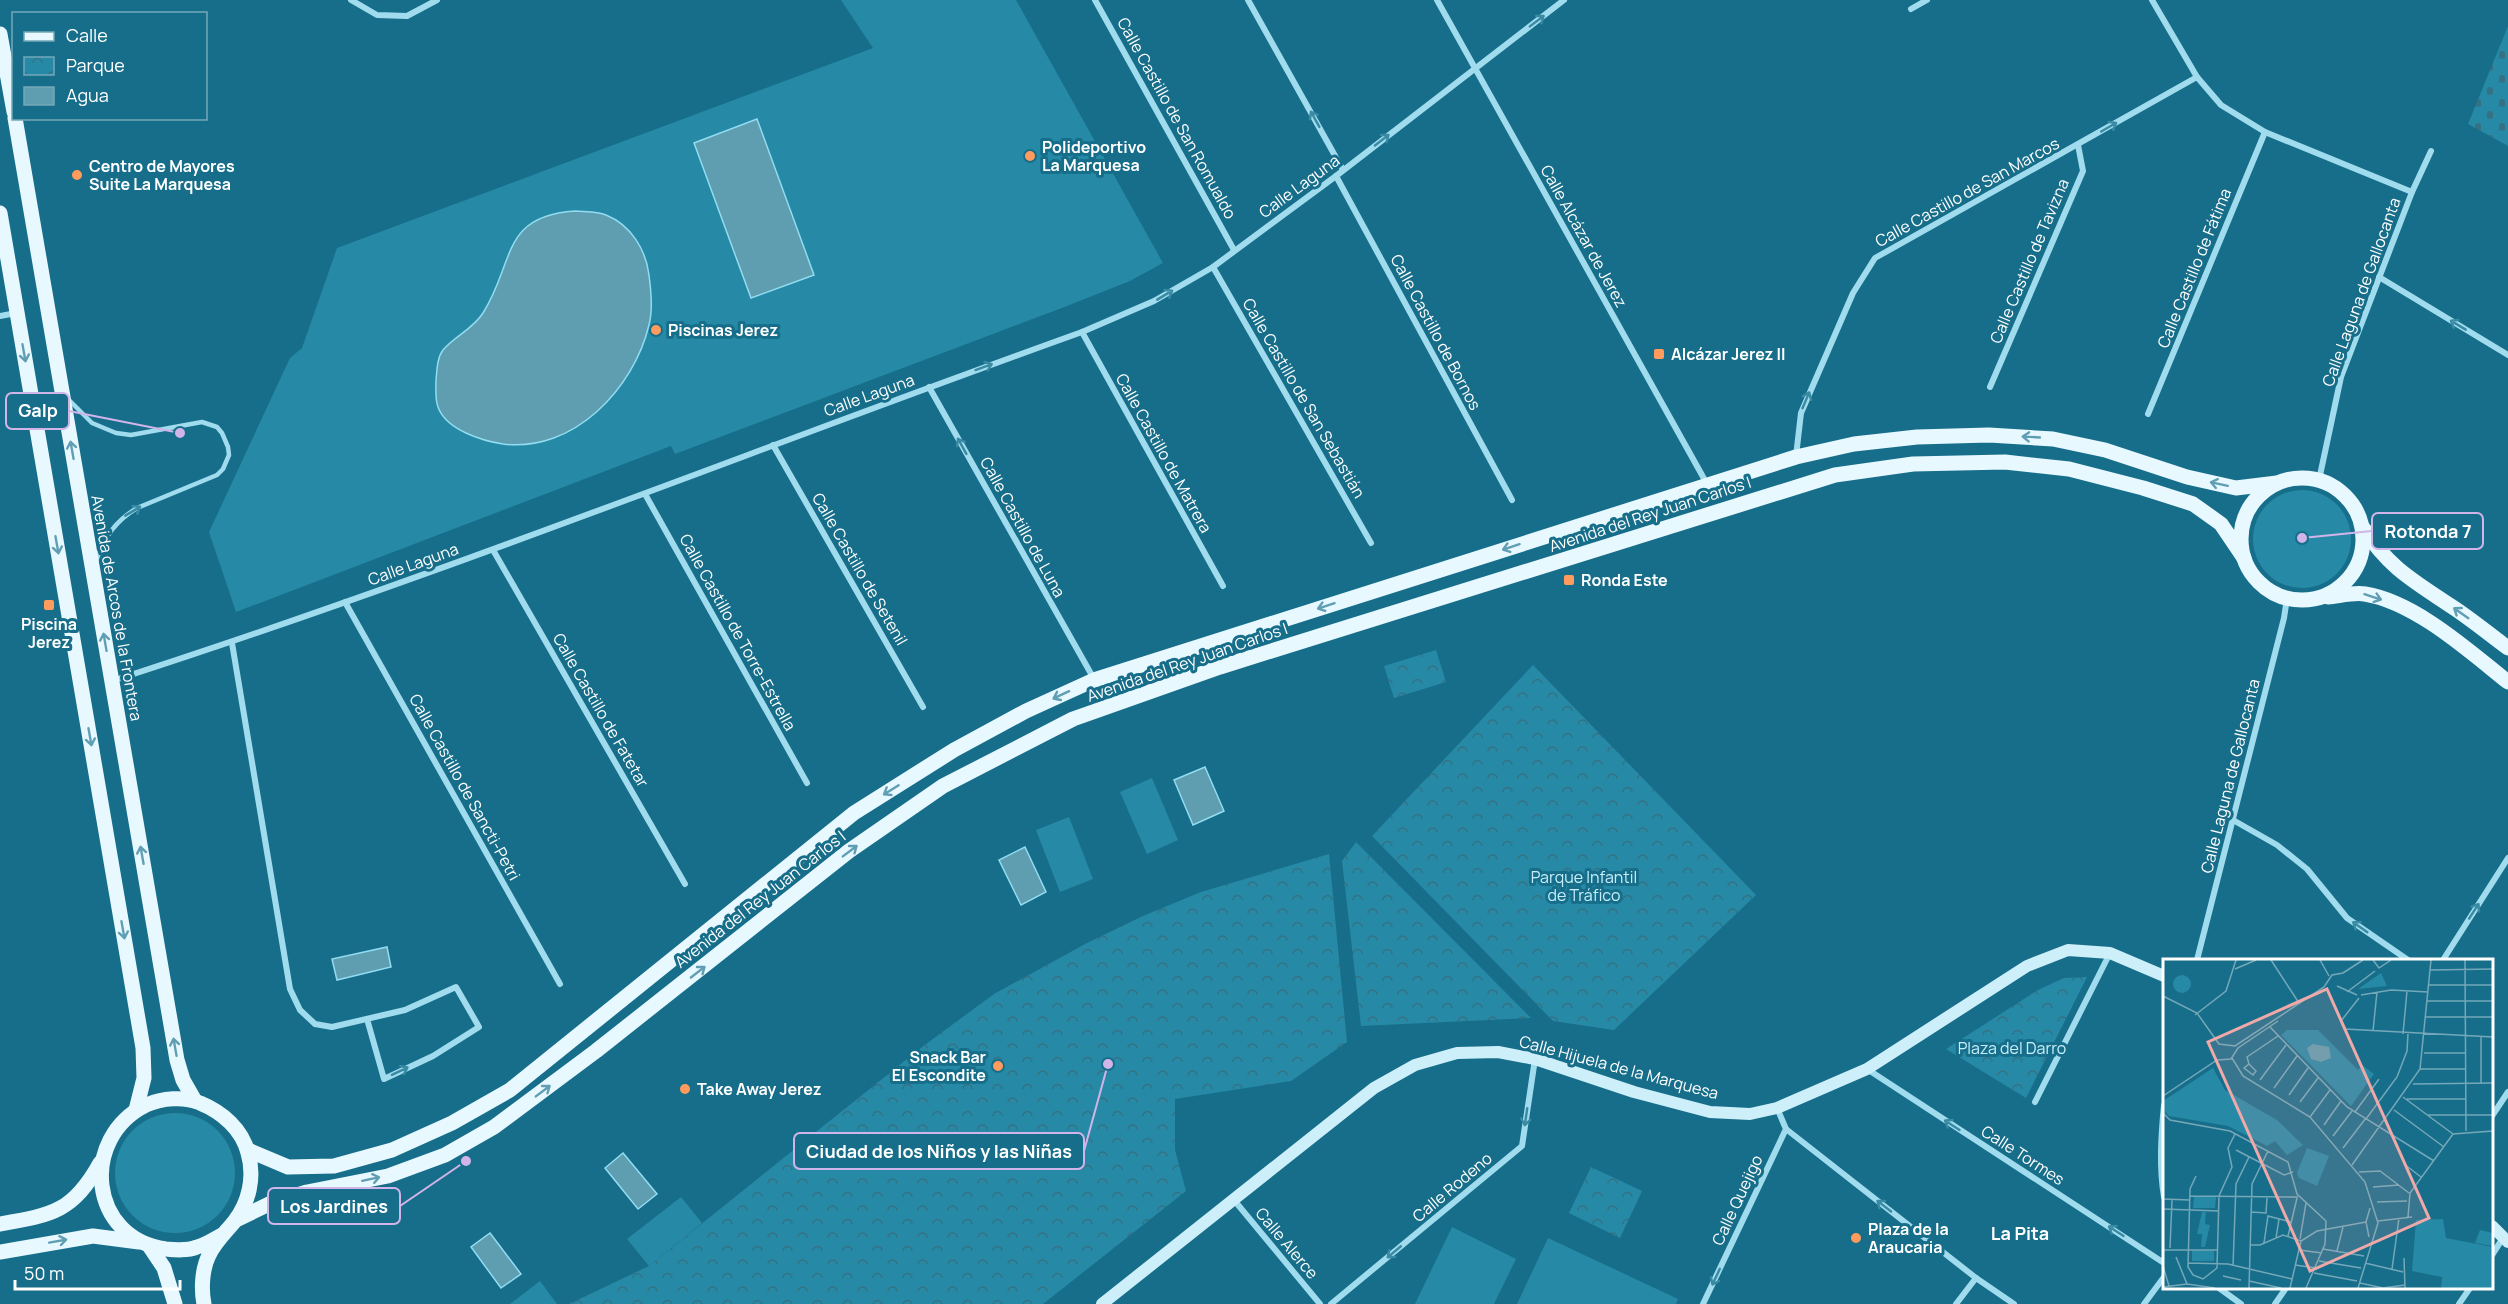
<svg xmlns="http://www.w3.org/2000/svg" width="2508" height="1304" font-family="Manrope,sans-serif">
<defs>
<pattern id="cemetery-stones" width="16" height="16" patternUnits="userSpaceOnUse" patternTransform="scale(1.5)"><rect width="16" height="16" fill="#2689a6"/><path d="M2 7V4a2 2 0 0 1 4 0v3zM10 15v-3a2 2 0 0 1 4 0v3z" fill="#357182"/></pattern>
<pattern id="park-crowns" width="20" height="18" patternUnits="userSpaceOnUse" patternTransform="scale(1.5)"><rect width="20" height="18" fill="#2689a6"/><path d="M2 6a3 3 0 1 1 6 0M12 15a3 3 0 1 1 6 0" fill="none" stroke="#357182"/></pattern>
</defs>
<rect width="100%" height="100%" fill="#176e8a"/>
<g fill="#2689a6">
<path d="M 841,0 L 1016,0 L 1163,263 L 1130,281 L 1062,308 L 675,454 L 671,446 L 236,612 L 209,532 L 290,358 L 302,348 L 337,248 L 873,48 Z"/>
<circle cx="2302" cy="539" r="49"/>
<path d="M 1152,778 L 1178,840 L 1147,854 L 1120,792 Z"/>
<path d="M 1069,817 L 1093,879 L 1060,892 L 1036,830 Z"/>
<circle cx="175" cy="1173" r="60"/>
<path d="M 681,1197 L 702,1223 L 649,1266 L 627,1239 Z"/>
<path d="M 1452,1227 L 1516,1259 L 1494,1304 L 1415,1304 Z"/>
<path d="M 1548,1238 L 1678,1299 L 1676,1304 L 1517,1304 Z"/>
<path d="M 540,1281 L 557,1304 L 510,1304 Z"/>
</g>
<path fill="url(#cemetery-stones)" d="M 2508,26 L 2508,146 L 2468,124 Z"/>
<g fill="url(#park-crowns)">
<path d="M 1436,650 L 1446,682 L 1394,698 L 1384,666 Z"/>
<path d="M 1533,665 L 1756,895 L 1614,1030 L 1553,1021 L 1372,836 Z"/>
<path d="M 1356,842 L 1531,1018 L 1361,1026 L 1342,861 Z"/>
<path d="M 1329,854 L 1347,1042 L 1291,1081 L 1175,1099 L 1175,1150 L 1186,1191 L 1043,1304 L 569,1304 L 649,1266 L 922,1047 L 994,994 L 1087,943 L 1143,916 L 1201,892 Z"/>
<path d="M 2087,977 L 2026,1098 L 1946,1049 L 2038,990 L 2064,978 Z"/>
<path d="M 1591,1167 L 1642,1191 L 1620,1238 L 1569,1213 Z"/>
</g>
<g fill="#5f9db0" stroke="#92dcf1" stroke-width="1.5">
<path d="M 757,119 L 814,275 L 751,298 L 694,143 Z"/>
<path d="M 575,211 C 585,212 597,211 606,215 C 631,225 646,250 649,275 C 651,291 653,309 649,325 C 634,388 574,453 503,444 C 483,441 446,430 438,407 C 435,399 436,390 436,380 C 437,370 437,358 443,350 C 455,336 473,329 483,313 C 515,263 500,216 575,211 Z"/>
<path d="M 1205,767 L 1224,811 L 1193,825 L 1174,780 Z"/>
<path d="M 1025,847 L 1046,892 L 1021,905 L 999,860 Z"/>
<path d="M 387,947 L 391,967 L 337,980 L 332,959 Z"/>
<path d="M 623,1153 L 657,1194 L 638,1209 L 605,1168 Z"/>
<path d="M 490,1233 L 521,1274 L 501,1288 L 471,1247 Z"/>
</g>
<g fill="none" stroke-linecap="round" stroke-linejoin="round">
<path stroke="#a0dcee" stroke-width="4.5" d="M 70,401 L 92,423 L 116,433 L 131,435 L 202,422 L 217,427 L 222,433 L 228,447 L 229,455 L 223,469 L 217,475 L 137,508 C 117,520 104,536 97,559"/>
<g stroke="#a0dcee" stroke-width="6">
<path d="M 351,0 L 377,15 L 407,16 L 437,0"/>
<path d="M 1095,0 L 1234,250"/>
<path d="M 1248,0 L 1343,170"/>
<path d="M 1437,0 L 1707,484"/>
<path d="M 2152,0 L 2197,77 L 2221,105 L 2265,132 L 2412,192"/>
<path d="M 1911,9 L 1927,0"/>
<path d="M 1336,176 L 1512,500"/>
<path d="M 1213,267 L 1371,543"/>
<path d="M 2379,277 L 2508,355"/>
<path d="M 0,316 L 16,313"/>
<path d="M 1082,332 L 1223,586"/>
<path d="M 929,387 L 1094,679"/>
<path d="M 1990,387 L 2083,171 L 2078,145"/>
<path d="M 2148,414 L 2265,132"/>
<path d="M 773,445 L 923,707"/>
<path d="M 1796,456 L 1801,413 L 1853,293 L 1875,258 L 2197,77"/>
<path d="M 2319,480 L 2341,377 L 2412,192 L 2431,151"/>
<path d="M 645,494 L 807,783"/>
<path d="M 493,550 L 685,884"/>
<path d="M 345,602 L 560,984"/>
<path d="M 232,643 L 290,989 L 300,1010 L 315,1024 L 332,1027 L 405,1010 L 456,987 L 479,1027 L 433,1056 L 384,1079 L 367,1019"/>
<path d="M 112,681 C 439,576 758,448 1082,332 L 1154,301 L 1213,267 L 1336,176 L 1564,0"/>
<path d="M 2233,820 L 2277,845 L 2307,869 L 2347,918 L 2408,960"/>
<path d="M 2197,960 L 2284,618 L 2287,598"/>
<path d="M 2443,960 L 2508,858"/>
<path d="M 1867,1069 L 2164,1263"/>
<path d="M 2035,1102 L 2110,953"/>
<path d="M 2164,1105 C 2161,1136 2159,1167 2164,1197"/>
<path d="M 2492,1116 L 2508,1092"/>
<path d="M 1786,1129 L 1976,1278 L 2014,1304"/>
<path d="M 1234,1200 L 1320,1304"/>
<path d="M 2492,1255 L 2503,1238"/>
<path d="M 2219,1288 L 2241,1304"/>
<path d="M 1331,1304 L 1522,1146 L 1535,1059"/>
<path d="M 1703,1304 L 1786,1129 L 1777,1108"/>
<path d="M 1956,1304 L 1976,1278"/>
<path d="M 2144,1304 L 2164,1277"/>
<path d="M 2275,1304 L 2286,1288"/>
<path d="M 2459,1304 L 2470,1288"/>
</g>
<g stroke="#cdeffa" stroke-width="12">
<path d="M 2492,1226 L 2508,1242"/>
<path d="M 1102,1304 L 1374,1088 L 1415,1065 L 1457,1053 L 1498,1052 L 1535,1059 L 1634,1092 L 1710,1112 L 1750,1114 L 1777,1108 L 1867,1069 L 2027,966 L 2068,950 L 2110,953 L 2164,976"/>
</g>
<g stroke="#e7f8ff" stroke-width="15">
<path d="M 0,34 L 14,112"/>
<path d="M 15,118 L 177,1060 L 183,1080 L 195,1101"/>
<path d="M 0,213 L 143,1048 L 144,1078 L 136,1110"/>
<circle cx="2302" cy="539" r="61"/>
<path d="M 2364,529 C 2389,568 2414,581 2451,606 C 2471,619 2489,634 2508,648"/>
<path d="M 2328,597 C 2339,596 2354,592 2365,594 C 2415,602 2469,651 2508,682"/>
<path d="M 248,1150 L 288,1167 L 334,1166 L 392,1150 L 452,1123 L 510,1090 L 854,813 L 954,750 L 1026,711 L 1094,680 L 1796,457 L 1854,444 L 1917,437 L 1989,435 L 2053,439 L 2105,450 L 2187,477 L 2236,488 L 2277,483"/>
<path d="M 236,1220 L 269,1204 L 307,1192 L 388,1176 L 445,1155 L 494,1127 L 596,1051 L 849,851 L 943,786 L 1073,719 L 1220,667 L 1835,475 L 1913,464 L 2005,462 L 2069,469 L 2143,488 L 2193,504 L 2221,524 L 2244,558"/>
<path d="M 0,1224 C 52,1215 73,1212 100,1163"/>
<path d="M 150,1247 L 164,1268 L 175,1304"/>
<path d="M 0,1252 L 93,1236 L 139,1242"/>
<path d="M 204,1304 C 201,1289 202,1269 209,1255 C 215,1242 225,1233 234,1222 C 249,1203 255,1177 248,1153 C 242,1129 222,1112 200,1103 C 184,1096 162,1098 146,1105 C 79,1138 89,1239 166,1249 C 176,1250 187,1251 197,1247 C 206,1245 214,1239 222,1235"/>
</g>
</g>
<defs><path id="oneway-shaft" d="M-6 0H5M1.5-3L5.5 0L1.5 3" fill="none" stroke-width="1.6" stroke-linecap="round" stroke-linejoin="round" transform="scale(1.5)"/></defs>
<g stroke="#398aa3">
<use href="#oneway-shaft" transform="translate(1537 21) rotate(-37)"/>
<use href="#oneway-shaft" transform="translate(1315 119) rotate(-119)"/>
<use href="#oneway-shaft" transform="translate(2109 127) rotate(-30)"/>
<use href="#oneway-shaft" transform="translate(1382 140) rotate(-38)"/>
<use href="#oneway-shaft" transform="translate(1165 295) rotate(-31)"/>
<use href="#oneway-shaft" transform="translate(2458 325) rotate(-149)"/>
<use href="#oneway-shaft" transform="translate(984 367) rotate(-20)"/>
<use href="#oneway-shaft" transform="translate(1806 400) rotate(-67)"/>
<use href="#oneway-shaft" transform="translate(962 446) rotate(-119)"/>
<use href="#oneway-shaft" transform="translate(133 511) rotate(-31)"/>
<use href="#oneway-shaft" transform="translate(2474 911) rotate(-57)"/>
<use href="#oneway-shaft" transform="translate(2360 927) rotate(-145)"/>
<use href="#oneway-shaft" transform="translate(400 1071) rotate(-25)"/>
<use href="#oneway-shaft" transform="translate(1526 1117) rotate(98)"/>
<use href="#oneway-shaft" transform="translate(1952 1125) rotate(-147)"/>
<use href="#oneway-shaft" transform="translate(1884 1206) rotate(-142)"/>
<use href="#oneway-shaft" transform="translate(2116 1231) rotate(-147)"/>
<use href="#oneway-shaft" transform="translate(1394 1252) rotate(140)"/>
<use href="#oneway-shaft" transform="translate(1716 1277) rotate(115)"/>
</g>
<g stroke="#609eb3">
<use href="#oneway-shaft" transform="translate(24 353) rotate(80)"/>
<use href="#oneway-shaft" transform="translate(2031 437) rotate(-177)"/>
<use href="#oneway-shaft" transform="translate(72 450) rotate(-100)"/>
<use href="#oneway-shaft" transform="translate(2219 484) rotate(-168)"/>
<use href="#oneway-shaft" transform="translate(57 545) rotate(80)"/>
<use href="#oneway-shaft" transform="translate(1511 547) rotate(162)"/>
<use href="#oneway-shaft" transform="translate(2373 597) rotate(18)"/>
<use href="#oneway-shaft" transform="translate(1326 606) rotate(162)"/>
<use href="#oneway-shaft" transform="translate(2461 613) rotate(-145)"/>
<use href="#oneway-shaft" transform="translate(105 642) rotate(-100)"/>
<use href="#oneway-shaft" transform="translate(1061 695) rotate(155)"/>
<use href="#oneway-shaft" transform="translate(90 737) rotate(80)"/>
<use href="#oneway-shaft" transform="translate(891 790) rotate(148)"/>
<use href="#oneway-shaft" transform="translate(850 851) rotate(-37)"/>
<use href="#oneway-shaft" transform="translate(142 855) rotate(-100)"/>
<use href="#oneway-shaft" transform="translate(123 930) rotate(80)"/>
<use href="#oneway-shaft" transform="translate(698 972) rotate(-38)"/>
<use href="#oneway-shaft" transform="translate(175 1047) rotate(-100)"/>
<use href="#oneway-shaft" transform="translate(543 1091) rotate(-37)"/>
<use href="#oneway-shaft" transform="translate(371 1179) rotate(-12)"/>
<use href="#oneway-shaft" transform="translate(58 1241) rotate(-10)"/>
</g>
<g fill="#ff9c5d" stroke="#176e8a" stroke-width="2">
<circle cx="1030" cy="156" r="6"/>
<circle cx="77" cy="175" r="6"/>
<circle cx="656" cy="330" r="6"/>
<rect x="1653" y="348" width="12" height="12" rx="3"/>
<rect x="1563" y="574" width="12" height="12" rx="3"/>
<rect x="43" y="599" width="12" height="12" rx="3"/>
<circle cx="998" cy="1066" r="6"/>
<circle cx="685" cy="1089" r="6"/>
<circle cx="1856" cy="1238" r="6"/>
</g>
<g text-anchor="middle" stroke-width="6" stroke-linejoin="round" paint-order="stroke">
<g font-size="16" fill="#fff" stroke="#176e8a">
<text transform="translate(1177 118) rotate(61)" y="6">Calle Castillo de San Romualdo</text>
<text transform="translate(1299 186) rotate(-36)" y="6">Calle Laguna</text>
<text transform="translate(1967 192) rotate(-29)" y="6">Calle Castillo de San Marcos</text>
<text transform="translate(1584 236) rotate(61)" y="6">Calle Alcázar de Jerez</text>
<text transform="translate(2029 261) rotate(-67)" y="6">Calle Castillo de Tavizna</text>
<text transform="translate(2194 268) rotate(-68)" y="6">Calle Castillo de Fátima</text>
<text transform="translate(2361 292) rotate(-70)" y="6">Calle Laguna de Gallocanta</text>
<text transform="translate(1436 332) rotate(62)" y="6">Calle Castillo de Bornos</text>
<text transform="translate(869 395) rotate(-20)" y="6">Calle Laguna</text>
<text transform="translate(1304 398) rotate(60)" y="6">Calle Castillo de San Sebastián</text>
<text transform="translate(1164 453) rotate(61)" y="6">Calle Castillo de Matrera</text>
<text transform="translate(1650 514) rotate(-18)" y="6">Avenida del Rey Juan Carlos I</text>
<text transform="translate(1023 527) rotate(61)" y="6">Calle Castillo de Luna</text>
<text transform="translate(413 564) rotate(-20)" y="6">Calle Laguna</text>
<text transform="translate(860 569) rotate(60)" y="6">Calle Castillo de Setenil</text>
<text transform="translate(117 608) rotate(80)" y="6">Avenida de Arcos de la Frontera</text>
<text transform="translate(738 632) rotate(61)" y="6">Calle Castillo de Torre-Estrella</text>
<text transform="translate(1187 662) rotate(-19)" y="6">Avenida del Rey Juan Carlos I</text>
<text transform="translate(601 710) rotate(60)" y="6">Calle Castillo de Fatetar</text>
<text transform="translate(2230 776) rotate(-76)" y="6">Calle Laguna de Gallocanta</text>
<text transform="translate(465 787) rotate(61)" y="6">Calle Castillo de Sancti-Petri</text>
<text transform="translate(760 899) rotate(-38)" y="6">Avenida del Rey Juan Carlos I</text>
<text transform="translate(1619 1067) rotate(15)" y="6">Calle Hijuela de la Marquesa</text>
<text transform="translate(2023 1155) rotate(33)" y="6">Calle Tormes</text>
<text transform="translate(1452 1187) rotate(-40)" y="6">Calle Rodeno</text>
<text transform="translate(1737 1200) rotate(-65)" y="6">Calle Quejigo</text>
<text transform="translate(1287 1243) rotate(50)" y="6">Calle Alerce</text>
</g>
<g font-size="16" font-weight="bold" fill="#fff" stroke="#176e8a" text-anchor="start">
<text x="1042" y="153">Polideportivo<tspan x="1042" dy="18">La Marquesa</tspan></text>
<text x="89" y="172">Centro de Mayores<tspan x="89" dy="18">Suite La Marquesa</tspan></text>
<text x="668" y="336">Piscinas Jerez</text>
<text x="1671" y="360">Alcázar Jerez II</text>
<text x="1581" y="586">Ronda Este</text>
<text x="49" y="630" text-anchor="middle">Piscina<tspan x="49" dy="18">Jerez</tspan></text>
<text x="986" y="1063" text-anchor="end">Snack Bar<tspan x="986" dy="18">El Escondite</tspan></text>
<text x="697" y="1095">Take Away Jerez</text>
<text x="1868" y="1235">Plaza de la<tspan x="1868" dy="18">Araucaria</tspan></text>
</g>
<g font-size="16" fill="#c6eefa" stroke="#176e8a">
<text x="1584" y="883">Parque Infantil<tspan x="1584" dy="18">de Tráfico</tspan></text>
<text x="2012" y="1054">Plaza del Darro</text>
</g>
<g font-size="18" font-weight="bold" fill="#fff" stroke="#176e8a">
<text x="2020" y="1240">La Pita</text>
</g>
</g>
<g transform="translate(2163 959)">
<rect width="330" height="330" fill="#176e8a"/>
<path d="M10 25a9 9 0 1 1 18 0a9 9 0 1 1-18 0ZM 124,71 L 155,71 L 195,111 L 199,106 L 211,115 L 188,147 L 118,76 ZM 317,271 L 330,274 L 330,287 L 312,284 Z" fill="#2689a6"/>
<path d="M 280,260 L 283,279 L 330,288 L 330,329 L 278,329 L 279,318 L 249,312 L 253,261 Z" fill="#2689a6"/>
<path d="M 218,14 L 224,27 L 195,30 ZM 50,109 L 62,131 L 114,161 L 140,186 L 124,196 L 112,182 L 104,187 L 65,167 L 6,157 L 0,151 L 0,142 ZM 144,189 L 166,197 L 154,227 L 136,219 L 134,214 ZM 31,238 L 53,238 L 52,249 L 30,249 ZM 39,253 L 43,253 L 42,265 L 47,266 L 42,288 L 38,288 L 39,275 L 34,275 ZM 29,291 L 51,292 L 51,302 L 29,302 Z" fill="#2689a6"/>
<path d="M 150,85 L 166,88 L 168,99 L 158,103 L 148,100 L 144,89 Z" fill="#5f9db0"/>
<path fill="none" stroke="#74a8b9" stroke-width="1.5" d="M 108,1 L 136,44M 157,1 L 166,17M 210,1 L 216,9 L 228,1M 302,1 L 303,172M 72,10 L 93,1M 267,11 L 330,10M 266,26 L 330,26M 174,27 L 194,36M 184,33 L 212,12M 198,36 L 228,31 L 265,33M 0,37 L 34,54 L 56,85 L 72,87 L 161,28 L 169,16 L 180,14 L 200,1M 196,39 L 178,62 L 182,70 L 330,78M 264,42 L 330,42M 32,56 L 63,32 L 73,1M 263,58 L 330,58M 107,68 L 184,148 L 271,202M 210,72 L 214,33M 240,75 L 244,32M 318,77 L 318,125M 261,94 L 302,94M 69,99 L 80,117 L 147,158 L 202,223 L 215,264 L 195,329M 86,105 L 93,112 L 90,116 L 81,109 L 86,105 L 84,98 L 115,77M 257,110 L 302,110M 97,121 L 123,86M 250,125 L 330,124M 111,129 L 134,97M 126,136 L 145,109M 0,137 L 54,101 L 68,100 L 75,89 L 115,62M 240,138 L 290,175M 244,140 L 303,140M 137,143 L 155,119M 231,151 L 281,188M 192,153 L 216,120M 0,154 L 7,161 L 67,172 L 125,203 L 134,235 L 163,262 L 162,285 L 143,329M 265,156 L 330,156M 147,158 L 167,131M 203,160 L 234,118 L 244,92 L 245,75M 161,166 L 178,142M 170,177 L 189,152M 180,189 L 203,159M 73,191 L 121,216 L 130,213M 241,205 L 258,218M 189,206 L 257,110 L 268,1M 196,213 L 217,212 L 246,234M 33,217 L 27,230 L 25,308 L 30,316 L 40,320 L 54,309 L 56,237 L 69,208 L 65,189 L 72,175M 210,228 L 236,226M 27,237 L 135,238M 0,240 L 27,241M 214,243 L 244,242M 0,250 L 56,252M 88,253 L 103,254 L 104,239M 245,258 L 247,234 L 290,175 L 330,172M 215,262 L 249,258M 125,277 L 134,239M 206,278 L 203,263 L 207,249M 113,279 L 116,260M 137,280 L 143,244M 138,282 L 154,272 L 203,263M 101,284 L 105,257 L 128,263M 87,286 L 97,286 L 120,276 L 138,282M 7,289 L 9,241M 160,290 L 201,297M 0,291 L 55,291M 136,291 L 159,294M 174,292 L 180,268M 13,298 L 24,325M 241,299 L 242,329M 156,302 L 198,309M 25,304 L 65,305 L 129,320M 202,304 L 240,313M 132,306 L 153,309M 0,307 L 6,327M 70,307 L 73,225 L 86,198M 229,310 L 236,259M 151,314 L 194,322M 60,317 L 78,321M 86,322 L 118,329M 197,324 L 220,329 L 242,326M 0,328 L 24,325 L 52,329M 86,329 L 89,225 L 105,192M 127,329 L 138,282"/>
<path fill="#efa9a9" fill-opacity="0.15" stroke="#efa9a9" stroke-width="3" d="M 164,30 L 266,259 L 147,312 L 45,83 Z"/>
<rect width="330" height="330" fill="none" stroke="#fff" stroke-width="3"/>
</g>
<path fill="none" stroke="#d1b5e9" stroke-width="2" d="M180 433L69 411M2302 538L2372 531M1108 1064L1084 1151M466 1161L400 1206"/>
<g fill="#d1b5e9" stroke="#176e8a" stroke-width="2">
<circle cx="180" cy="433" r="6"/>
<circle cx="2302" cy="538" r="6"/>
<circle cx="1108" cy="1064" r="6"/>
<circle cx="466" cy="1161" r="6"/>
</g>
<g fill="#176e8a" stroke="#d1b5e9" stroke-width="2">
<rect x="6" y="393" width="63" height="36" rx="6"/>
<rect x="2372" y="513" width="111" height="36" rx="6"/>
<rect x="794" y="1133" width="290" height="36" rx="6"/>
<rect x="268" y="1188" width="132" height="36" rx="6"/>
</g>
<g font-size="18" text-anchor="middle" font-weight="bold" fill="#fff">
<text x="38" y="417">Galp</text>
<text x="2428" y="538">Rotonda 7</text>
<text x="939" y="1158">Ciudad de los Niños y las Niñas</text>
<text x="334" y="1213">Los Jardines</text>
</g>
<rect x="12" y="12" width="195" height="108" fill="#176e8a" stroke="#74a8b9" stroke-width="1.5"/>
<rect x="24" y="32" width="30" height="9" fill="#e7f8ff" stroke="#74a8b9" stroke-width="1.5"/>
<text x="66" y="42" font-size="18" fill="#ffffff">Calle</text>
<rect x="24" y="57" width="30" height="18" fill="url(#park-crowns)" stroke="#74a8b9" stroke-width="1.5"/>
<text x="66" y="72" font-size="18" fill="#ffffff">Parque</text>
<rect x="24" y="87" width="30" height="18" fill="#5f9db0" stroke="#74a8b9" stroke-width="1.5"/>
<text x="66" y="102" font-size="18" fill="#ffffff">Agua</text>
<path d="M15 1280v9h165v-9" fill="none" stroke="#ffffff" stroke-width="3"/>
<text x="24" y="1280" font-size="18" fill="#ffffff" stroke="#176e8a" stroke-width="4.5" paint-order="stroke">50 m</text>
</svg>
